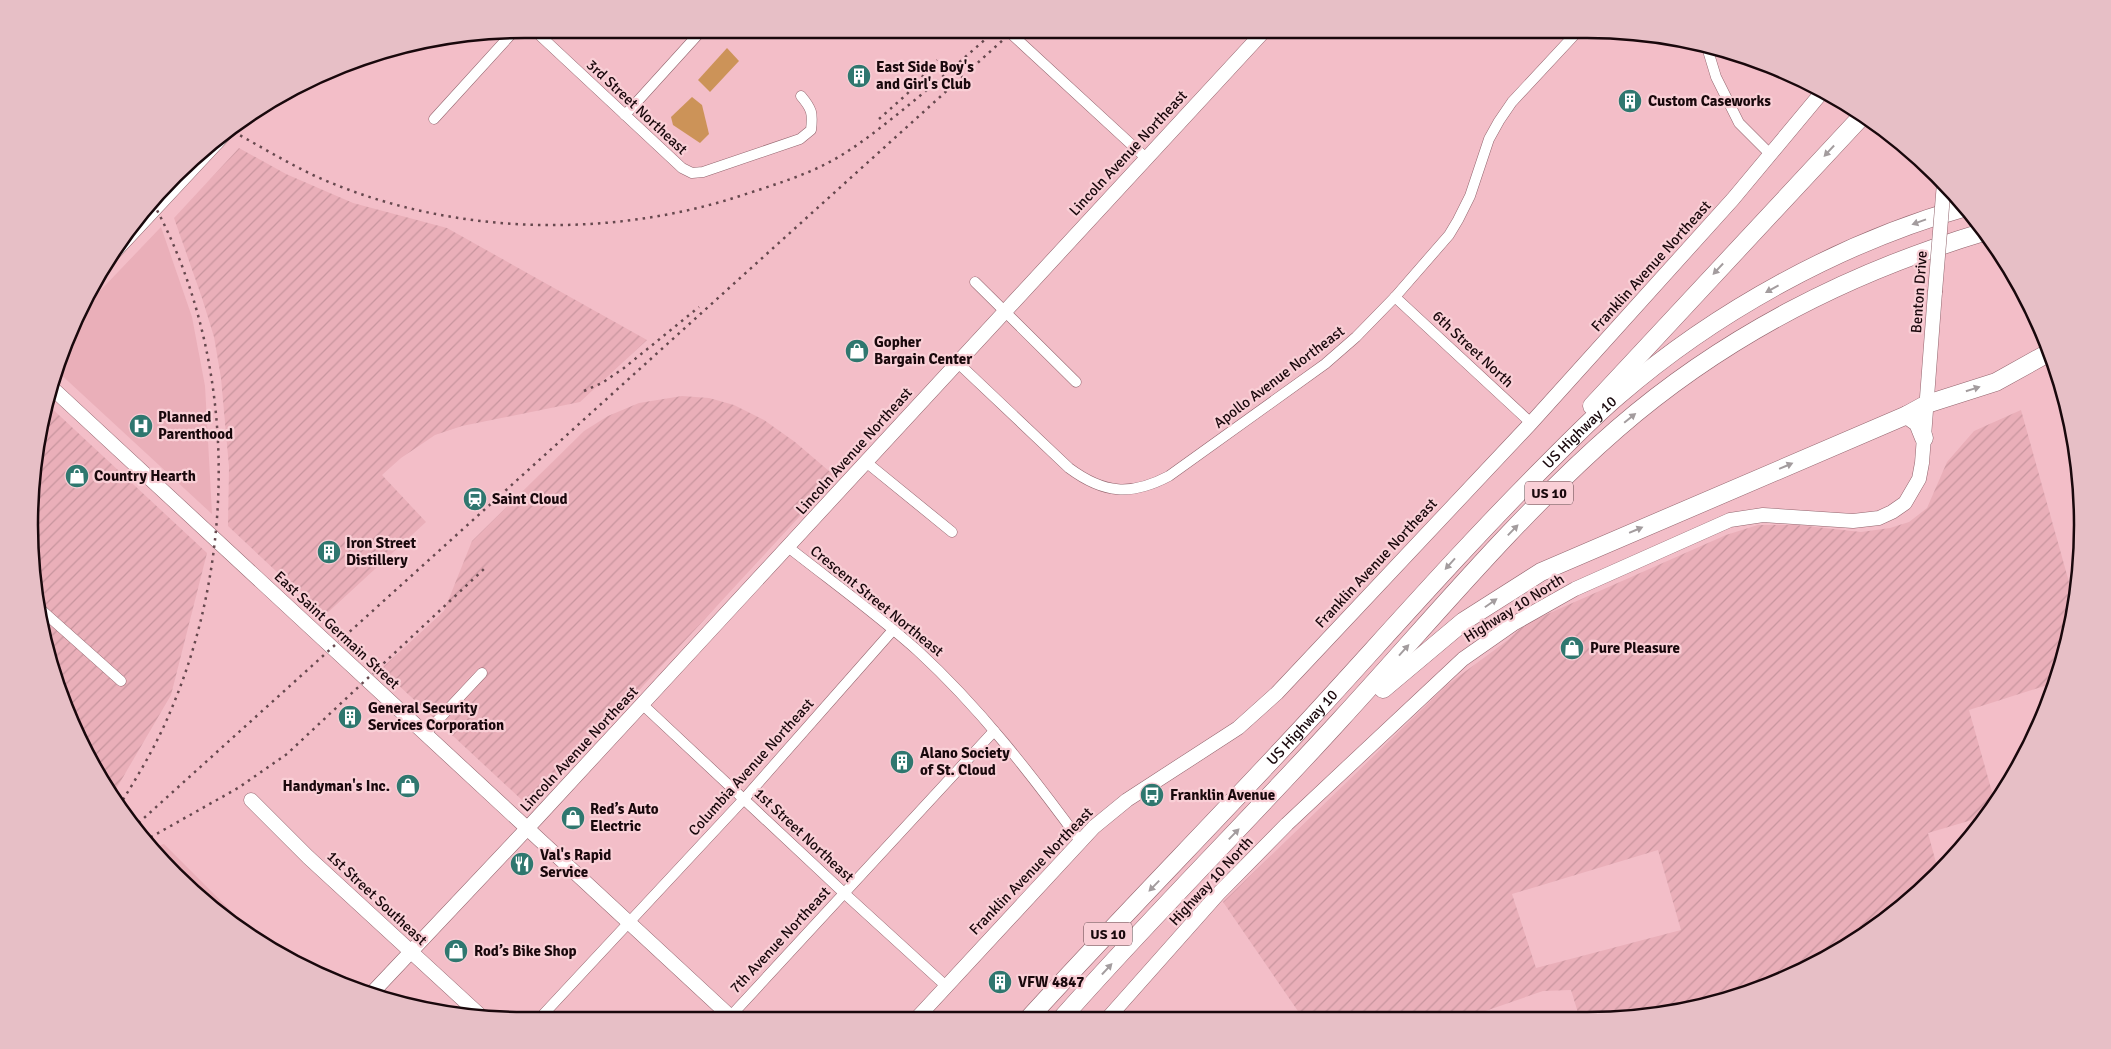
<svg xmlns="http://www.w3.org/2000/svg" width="2111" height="1049" font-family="Signika,sans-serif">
<defs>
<pattern id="industrial-furrows" width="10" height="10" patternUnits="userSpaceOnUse" patternTransform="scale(1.25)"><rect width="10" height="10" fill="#eaafb9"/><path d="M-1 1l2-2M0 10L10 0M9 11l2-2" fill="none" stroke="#c8959e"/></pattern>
</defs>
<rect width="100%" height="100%" fill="#f3bec8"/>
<g fill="#eaafb9">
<path d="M 161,227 L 192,317 L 205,386 L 212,514 L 56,370 L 67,335 L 76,316 Z"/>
<path d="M 164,844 L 268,948 L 249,937 L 174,875 L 151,848 Z"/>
</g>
<g fill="url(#industrial-furrows)" fill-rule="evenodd">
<path d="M 239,148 L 286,174 L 353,203 L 447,228 L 647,340 L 580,402 L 462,426 L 435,435 L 401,458 L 382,475 L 426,522 L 324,616 L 228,526 L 229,467 L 221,378 L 214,337 L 202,298 L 174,218 Z"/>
<path d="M 682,396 L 709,398 L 734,405 L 764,420 L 795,442 L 836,477 L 534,804 L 524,802 L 381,669 L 444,611 L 472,541 L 584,431 L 608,416 L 639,403 Z"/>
<path d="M 46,403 L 207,553 L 171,695 L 112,796 L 80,744 L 55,684 L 33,589 L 29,524 L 38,428 Z"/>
<path d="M 2021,410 L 2074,600 L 2065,653 L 2054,683 L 1969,710 L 1994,799 L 1982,817 L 1928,833 L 1938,870 L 1862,937 L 1746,994 L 1651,1016 L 1579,1016 L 1571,990 L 1543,991 L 1468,1017 L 1302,1017 L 1223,902 L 1447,685 L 1508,640 L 1525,624 L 1726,535 L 1758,525 L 1797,525 L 1861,532 L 1890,528 L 1909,522 L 1927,508 L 1947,462 L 1974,431 ZM 1658,850 L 1681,930 L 1536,968 L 1512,894 Z"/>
</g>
<g fill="#cc9358">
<path d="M 727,48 L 739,61 L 710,92 L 698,80 Z"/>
<path d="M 692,97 L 702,105 L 709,134 L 700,143 L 673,125 L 671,117 Z"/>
</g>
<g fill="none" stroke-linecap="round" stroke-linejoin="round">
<g stroke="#92646d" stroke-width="11">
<g id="street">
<path d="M 533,29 L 682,168 L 692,173 L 703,172 L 800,139 L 811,130 C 813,113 812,109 801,96"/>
<path d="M 1006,29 L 1146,158"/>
<path d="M 1706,44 L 1716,77 L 1739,123 L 1771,155"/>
<path d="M 625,115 L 703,29"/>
<path d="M 434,119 L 515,30"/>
<path d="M 975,282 L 1076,382"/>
<path d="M 1395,297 L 1531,423"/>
<path d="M 957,362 L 1069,468 C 1104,494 1131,496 1169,476 L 1325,364 L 1356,337 L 1395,297 L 1449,235 L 1458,220 L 1470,196 L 1489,139 L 1499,121 L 1512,102 L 1579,30"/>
<path d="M 866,462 L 952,532"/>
<path d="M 788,547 C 831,581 877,614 918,651 C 979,707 1031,774 1080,841"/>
<path d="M 37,606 L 121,681"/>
<path d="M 642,704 L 844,893 L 946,986"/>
<path d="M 425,734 L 482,673"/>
<path d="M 539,1019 L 744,799 L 893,630"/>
<path d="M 728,1019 L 994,731"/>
</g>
</g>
<g stroke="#92646d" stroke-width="15">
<g id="secondary">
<path d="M 106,261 L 234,124"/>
<path d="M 51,387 L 733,1019"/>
<path d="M 251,800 L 308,857 L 483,1018"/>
<path d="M 371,994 L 537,818 L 1266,29"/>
<path d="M 917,1018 L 1094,827 L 1127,800 L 1238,728 L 1277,693 L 1531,423 L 1733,199 L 1823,91"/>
<path d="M 1108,1018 L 1218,894 L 1287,824 L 1463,659 L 1513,624 L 1575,589 L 1730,520 L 1763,515 L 1853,521 L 1879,518 L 1892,512 L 1905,503 L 1919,479 L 1922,463 L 1935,292"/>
</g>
</g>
<g stroke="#92646d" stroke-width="19">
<g id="highway">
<path d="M 1592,406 L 1863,115"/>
<path d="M 1907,415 L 1918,423 L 1924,438"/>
<path d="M 1383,689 L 1464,621 L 1541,572 L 1907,415 L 1927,404 L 1996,382 L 2050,352"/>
<path id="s1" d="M 1029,1018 C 1121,917 1217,820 1310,719 C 1388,634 1464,547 1546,465 C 1570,441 1593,417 1619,395 C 1716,311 1842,242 1966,207"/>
<path d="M 1062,1018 C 1152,916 1249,820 1340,720 C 1430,622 1516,517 1617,429 C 1723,337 1850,272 1984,232"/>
</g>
</g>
<use href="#street" stroke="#fff" stroke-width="10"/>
<use href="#secondary" stroke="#fff" stroke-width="14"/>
<use href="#highway" stroke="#fff" stroke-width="18"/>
<g stroke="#66484e" stroke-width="2.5" stroke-dasharray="2.5 5" stroke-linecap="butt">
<path d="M 879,119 L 907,94 L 937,60"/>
<path d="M 227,128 C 256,144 284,161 313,175 C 444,235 604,240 740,196 C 773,185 805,176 835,159 C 856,147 875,132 894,117 C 929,89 963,59 997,29"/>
<path d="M 584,391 L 602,383 L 624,368 L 699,307"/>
<path d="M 119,806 C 138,776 157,744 171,710 C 239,550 236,352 151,199"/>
<path d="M 133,828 L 1015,29"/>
<path d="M 144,841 L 238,788 L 287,754 L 484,569"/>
</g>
<g stroke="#92646d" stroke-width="15" stroke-linecap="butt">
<path id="secondary-bridge" d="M 1935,292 L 1944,183"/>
</g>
<use href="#secondary-bridge" stroke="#fff" stroke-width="14"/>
</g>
<defs><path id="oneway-solid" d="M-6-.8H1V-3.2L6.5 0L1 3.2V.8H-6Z" transform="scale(1.25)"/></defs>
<g fill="#a39c9e">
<use href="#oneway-solid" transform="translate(1829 151) rotate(133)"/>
<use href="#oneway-solid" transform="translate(1919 222) rotate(160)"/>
<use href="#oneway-solid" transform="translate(1718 269) rotate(133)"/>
<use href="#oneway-solid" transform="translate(1772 289) rotate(151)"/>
<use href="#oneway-solid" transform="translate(1973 389) rotate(-18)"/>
<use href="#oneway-solid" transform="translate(1630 418) rotate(-39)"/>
<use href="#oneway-solid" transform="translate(1786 466) rotate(-23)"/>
<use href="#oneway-solid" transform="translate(1513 530) rotate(-46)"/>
<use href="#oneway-solid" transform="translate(1636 530) rotate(-23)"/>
<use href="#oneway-solid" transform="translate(1450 564) rotate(132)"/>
<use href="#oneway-solid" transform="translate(1491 603) rotate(-35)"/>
<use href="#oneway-solid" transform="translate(1404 650) rotate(-48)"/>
<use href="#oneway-solid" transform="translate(1234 834) rotate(-46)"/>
<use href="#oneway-solid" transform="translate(1154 886) rotate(134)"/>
<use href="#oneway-solid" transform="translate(1107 969) rotate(-47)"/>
</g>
<defs>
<g id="building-disc" transform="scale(1.25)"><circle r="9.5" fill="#2f776f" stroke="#f9cfd6"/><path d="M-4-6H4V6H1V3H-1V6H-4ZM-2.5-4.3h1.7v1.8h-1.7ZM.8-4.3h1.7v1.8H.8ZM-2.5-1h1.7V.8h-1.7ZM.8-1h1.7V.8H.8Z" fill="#fff"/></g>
<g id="shop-disc" transform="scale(1.25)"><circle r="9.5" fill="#2f776f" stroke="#f9cfd6"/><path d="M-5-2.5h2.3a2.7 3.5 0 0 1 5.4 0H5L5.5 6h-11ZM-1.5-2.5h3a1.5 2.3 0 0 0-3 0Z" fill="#fff"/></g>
<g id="hospital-disc" transform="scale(1.25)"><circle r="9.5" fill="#2f776f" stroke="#f9cfd6"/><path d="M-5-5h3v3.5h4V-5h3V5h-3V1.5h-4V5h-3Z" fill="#fff"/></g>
<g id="station-disc" transform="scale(1.25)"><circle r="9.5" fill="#2f776f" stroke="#f9cfd6"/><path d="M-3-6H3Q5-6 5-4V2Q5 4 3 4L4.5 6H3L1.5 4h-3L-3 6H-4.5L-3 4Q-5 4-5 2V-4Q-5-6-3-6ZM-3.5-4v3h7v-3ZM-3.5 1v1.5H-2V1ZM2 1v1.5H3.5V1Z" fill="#fff"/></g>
<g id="bus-disc" transform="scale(1.25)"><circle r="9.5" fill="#2f776f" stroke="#f9cfd6"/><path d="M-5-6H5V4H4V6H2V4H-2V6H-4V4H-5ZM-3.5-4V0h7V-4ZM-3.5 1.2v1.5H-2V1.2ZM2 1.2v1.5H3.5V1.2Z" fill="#fff"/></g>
<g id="restaurant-disc" transform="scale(1.25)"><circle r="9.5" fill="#2f776f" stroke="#f9cfd6"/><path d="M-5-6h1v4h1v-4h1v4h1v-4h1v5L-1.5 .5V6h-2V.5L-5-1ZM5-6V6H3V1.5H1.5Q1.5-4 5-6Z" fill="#fff"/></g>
</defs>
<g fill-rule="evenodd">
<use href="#building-disc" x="859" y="76"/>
<use href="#building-disc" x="1630" y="101"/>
<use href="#shop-disc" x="857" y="351"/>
<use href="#hospital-disc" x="141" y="426"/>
<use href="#shop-disc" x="77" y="476"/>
<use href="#station-disc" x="475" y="499"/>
<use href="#building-disc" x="329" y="552"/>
<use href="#shop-disc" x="1572" y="648"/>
<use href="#building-disc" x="350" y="717"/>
<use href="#building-disc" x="902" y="762"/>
<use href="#shop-disc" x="408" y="786"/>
<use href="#bus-disc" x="1152" y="795"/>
<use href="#shop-disc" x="573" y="818"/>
<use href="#restaurant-disc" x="522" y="864"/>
<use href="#shop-disc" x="456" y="951"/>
<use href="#building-disc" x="1000" y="982"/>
</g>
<g text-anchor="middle" stroke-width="4.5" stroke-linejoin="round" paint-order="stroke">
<g fill="#f9cfd6" stroke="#5c4449" stroke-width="1">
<rect x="1525" y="481.5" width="48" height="23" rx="4"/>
<rect x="1084" y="922.5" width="48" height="23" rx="4"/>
</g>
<g font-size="14" font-weight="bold" fill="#19080c">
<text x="1549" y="498">US 10</text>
<text x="1108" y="939">US 10</text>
</g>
<g font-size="15" font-weight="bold" fill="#19080c" stroke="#f9cfd6" text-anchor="start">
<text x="876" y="72">East Side Boy's<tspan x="876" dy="17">and Girl's Club</tspan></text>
<text x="1648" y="106">Custom Caseworks</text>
<text x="874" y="347">Gopher<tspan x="874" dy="17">Bargain Center</tspan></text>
<text x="158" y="422">Planned<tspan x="158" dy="17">Parenthood</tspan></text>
<text x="94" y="481">Country Hearth</text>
<text x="492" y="504">Saint Cloud</text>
<text x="346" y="548">Iron Street<tspan x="346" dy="17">Distillery</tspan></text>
<text x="1590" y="653">Pure Pleasure</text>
<text x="368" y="713">General Security<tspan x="368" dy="17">Services Corporation</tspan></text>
<text x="920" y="758">Alano Society<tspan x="920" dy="17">of St. Cloud</tspan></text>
<text x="390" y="791" text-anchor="end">Handyman's Inc.</text>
<text x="1170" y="800">Franklin Avenue</text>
<text x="590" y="814">Red’s Auto<tspan x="590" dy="17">Electric</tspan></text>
<text x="540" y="860">Val's Rapid<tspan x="540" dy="17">Service</tspan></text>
<text x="474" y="956">Rod’s Bike Shop</text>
<text x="1018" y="987">VFW 4847</text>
</g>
<g font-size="15" fill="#19080c" stroke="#f9cfd6">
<text transform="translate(637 107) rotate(43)" y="5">3rd Street Northeast</text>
<text transform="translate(1128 153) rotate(-47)" y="5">Lincoln Avenue Northeast</text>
<text transform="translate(1651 266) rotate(-48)" y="5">Franklin Avenue Northeast</text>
<text transform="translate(1919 292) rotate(-86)" y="5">Benton Drive</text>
<text transform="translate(1473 349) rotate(43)" y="5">6th Street North</text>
<text transform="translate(1279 377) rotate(-37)" y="5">Apollo Avenue Northeast</text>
<text dy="5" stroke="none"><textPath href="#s1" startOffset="804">US Highway 10</textPath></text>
<text transform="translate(854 451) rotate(-48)" y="5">Lincoln Avenue Northeast</text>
<text transform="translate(1376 563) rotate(-47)" y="5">Franklin Avenue Northeast</text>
<text transform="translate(877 601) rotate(39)" y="5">Crescent Street Northeast</text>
<text transform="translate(1514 608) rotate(-32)" y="5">Highway 10 North</text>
<text transform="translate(337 630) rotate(43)" y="5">East Saint Germain Street</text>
<text dy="5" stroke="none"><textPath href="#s1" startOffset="399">US Highway 10</textPath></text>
<text transform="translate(579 749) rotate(-47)" y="5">Lincoln Avenue Northeast</text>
<text transform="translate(751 767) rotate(-48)" y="5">Columbia Avenue Northeast</text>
<text transform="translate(804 835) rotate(43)" y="5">1st Street Northeast</text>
<text transform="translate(1031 871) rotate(-46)" y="5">Franklin Avenue Northeast</text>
<text transform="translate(1211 881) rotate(-47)" y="5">Highway 10 North</text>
<text transform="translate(377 898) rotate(43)" y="5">1st Street Southeast</text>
<text transform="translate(780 940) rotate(-47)" y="5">7th Avenue Northeast</text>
</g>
</g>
<path d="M0 0H2111V1049H0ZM525 38H1587A487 487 0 0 1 2074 525V525A487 487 0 0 1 1587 1012H525A487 487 0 0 1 38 525V525A487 487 0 0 1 525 38Z" fill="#e7bfc6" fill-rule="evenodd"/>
<path fill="none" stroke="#19080c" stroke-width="2.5" d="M525 38H1587A487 487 0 0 1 2074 525V525A487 487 0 0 1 1587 1012H525A487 487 0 0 1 38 525V525A487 487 0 0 1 525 38Z"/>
</svg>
